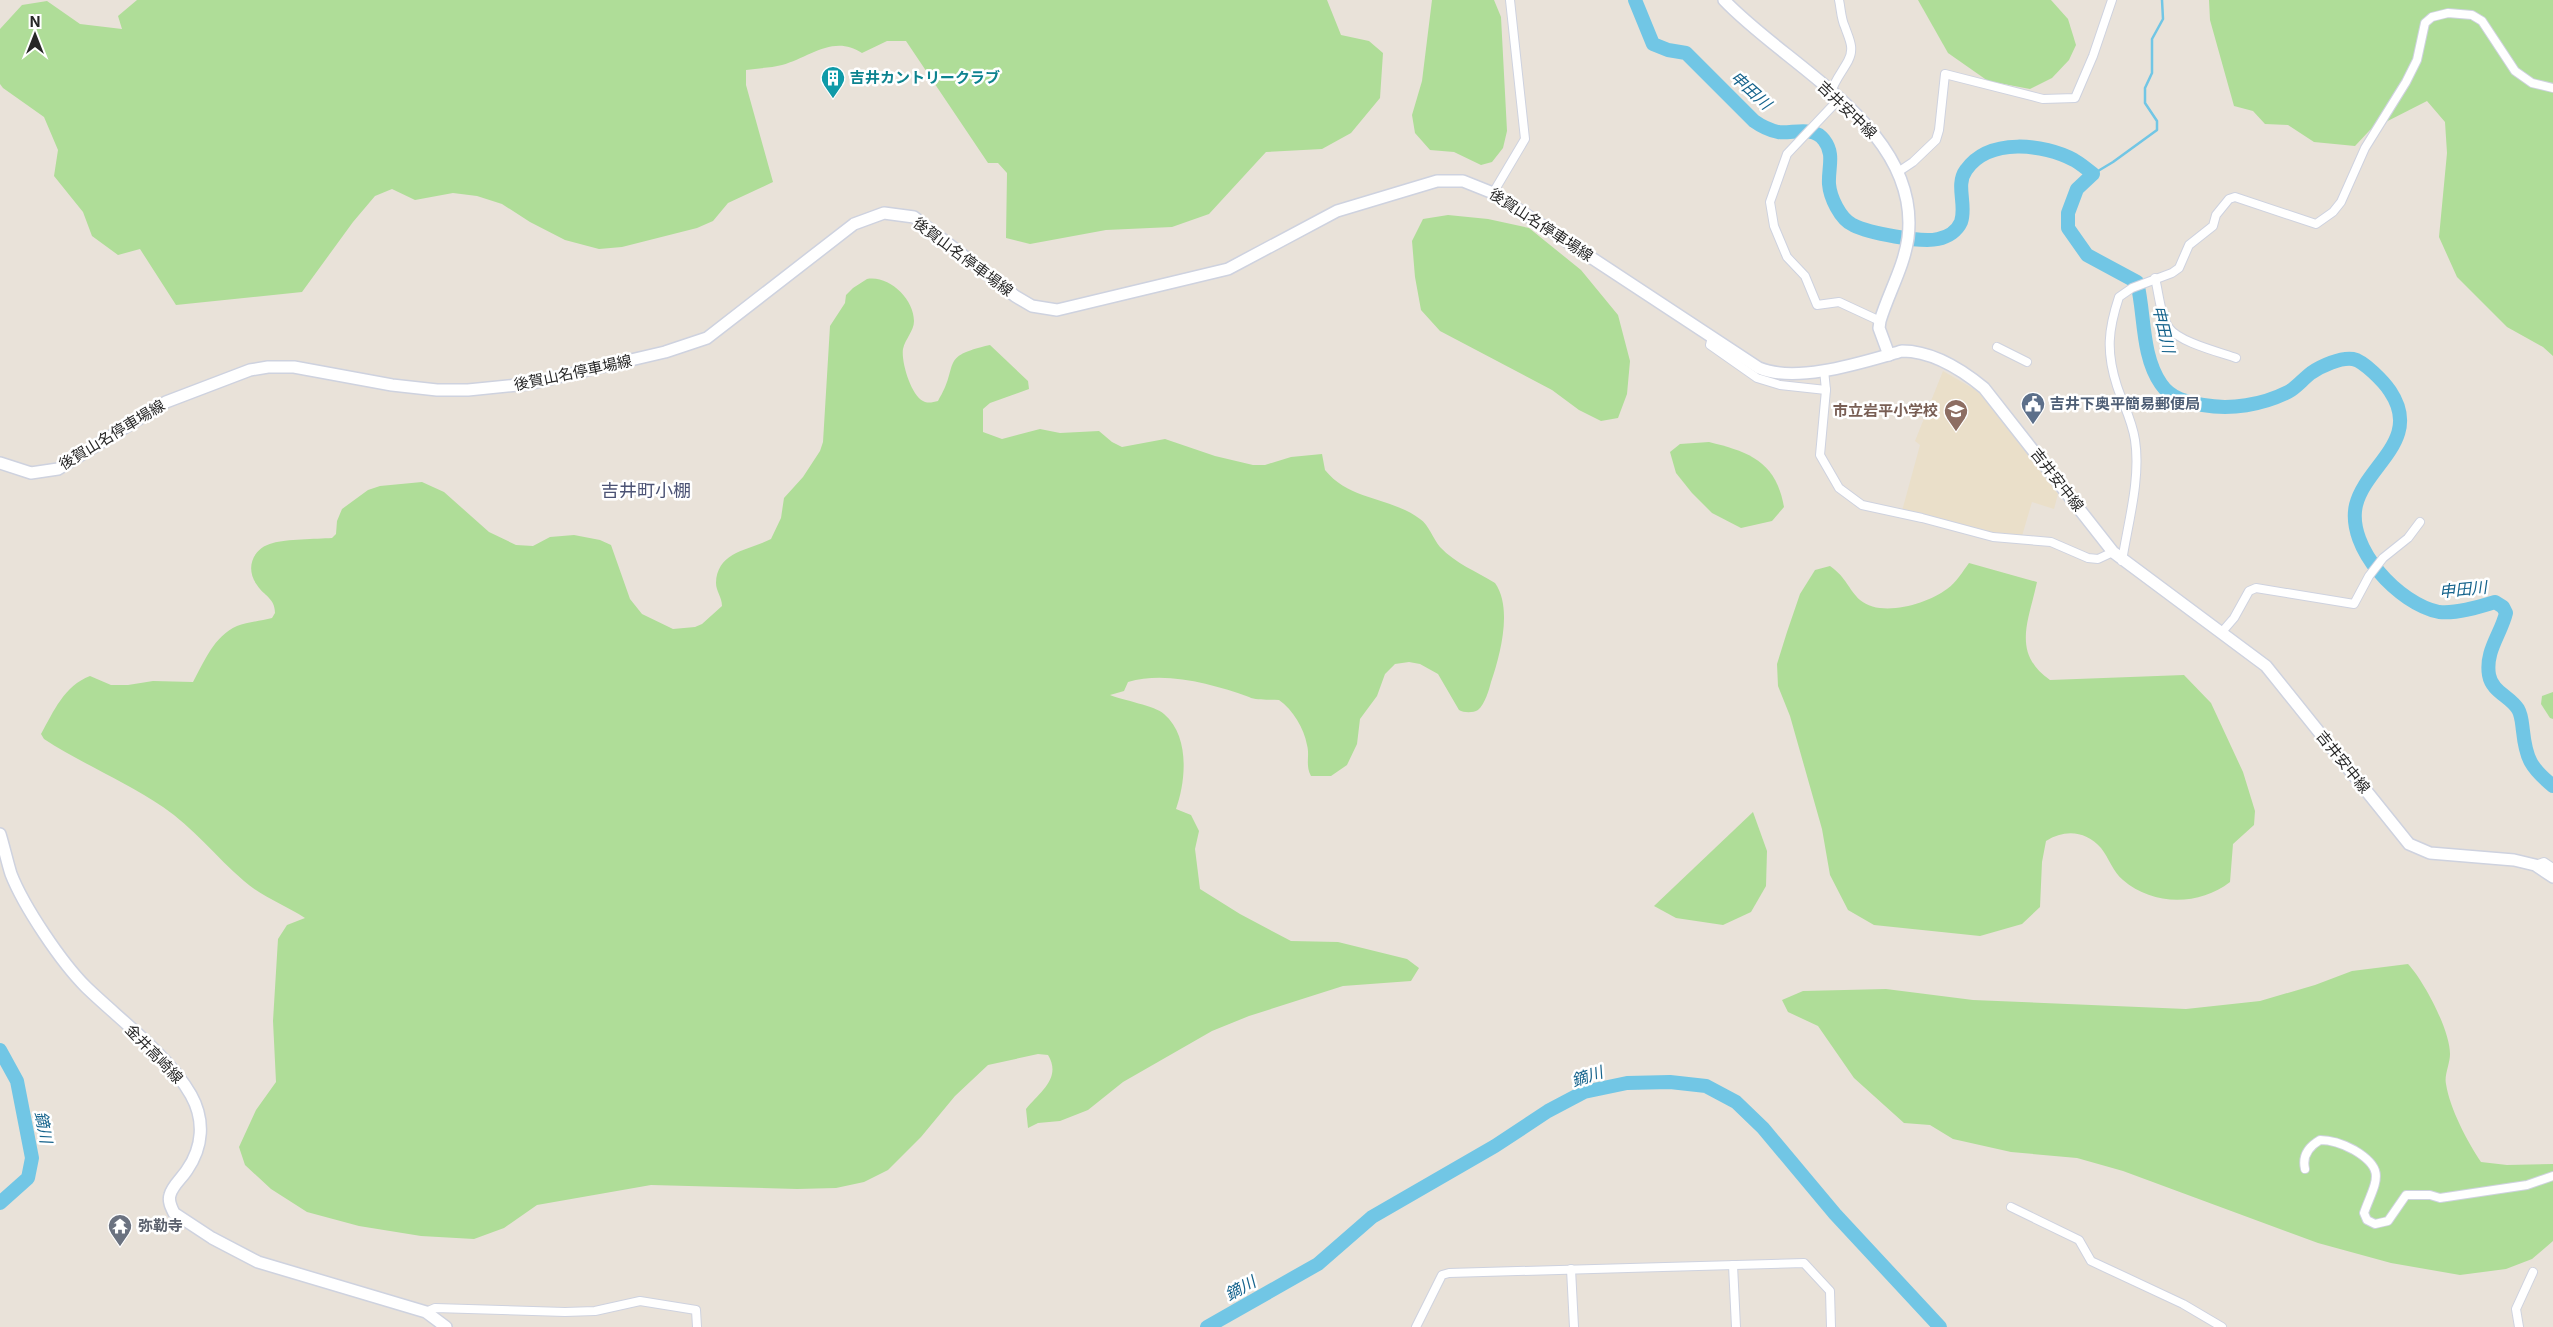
<svg xmlns="http://www.w3.org/2000/svg" width="2553" height="1327" font-family="Inter,'Noto Sans JP',sans-serif">
<rect width="100%" height="100%" fill="#e9e2d9"/>
<path fill="#eadfc9" d="M 1943,371 L 1974,389 L 1988,401 L 2058,494 L 2054,509 L 2032,502 L 2022,536 L 1992,534 L 1902,511 L 1920,445 L 1915,441 Z"/>
<g fill="#afdd98">
<path d="M 137,0 L 1327,0 L 1341,35 L 1369,41 L 1383,53 L 1380,98 L 1351,133 L 1322,149 L 1266,152 L 1209,214 L 1172,227 L 1106,230 L 1030,244 L 1006,238 L 1007,173 L 998,163 L 988,163 L 906,41 L 887,41 L 862,53 C 834,34 810,57 782,65 C 771,68 758,68 746,70 L 746,85 L 773,182 L 728,203 L 713,221 L 697,228 L 622,247 L 599,249 L 565,240 L 530,222 L 502,204 L 477,196 L 453,193 L 415,200 L 392,189 L 375,196 L 353,222 L 302,292 L 176,305 L 140,249 L 118,255 L 92,236 L 83,212 L 54,176 L 58,150 L 44,117 L 3,88 L 0,84 L 0,29 L 22,5 L 47,1 L 80,24 L 122,29 L 118,16 Z"/>
<path d="M 1432,0 L 1494,0 L 1501,17 L 1507,131 L 1503,148 L 1492,162 L 1481,165 L 1454,152 L 1430,150 L 1415,133 L 1412,115 L 1422,81 Z"/>
<path d="M 1918,0 L 2051,0 L 2068,19 L 2076,45 L 2069,60 L 2052,78 L 2030,89 L 1988,81 L 1948,53 Z"/>
<path d="M 2209,0 L 2553,0 L 2553,356 L 2543,347 L 2507,327 L 2457,277 L 2439,237 L 2447,153 L 2445,122 L 2427,101 L 2370,130 L 2355,146 L 2314,142 L 2288,125 L 2265,124 L 2253,111 L 2234,106 L 2210,20 Z"/>
<path d="M 1448,215 L 1488,219 L 1529,228 L 1581,270 L 1618,315 L 1630,361 L 1627,394 L 1618,418 L 1601,421 L 1579,410 L 1552,390 L 1440,331 L 1421,310 L 1415,277 L 1412,241 L 1423,219 Z"/>
<path d="M 867,279 C 889,275 914,299 914,321 C 914,331 905,339 903,349 C 901,362 911,395 923,401 C 928,404 933,402 938,401 C 961,364 937,357 990,345 L 1028,381 L 1029,389 L 990,403 L 983,409 L 983,432 L 1002,439 L 1040,429 L 1060,433 L 1099,431 L 1112,442 L 1122,447 L 1165,439 L 1215,456 L 1253,465 L 1265,465 L 1291,457 L 1322,454 L 1325,470 C 1350,501 1391,497 1420,519 C 1429,525 1433,539 1440,547 C 1456,564 1476,571 1495,583 C 1513,608 1500,656 1491,682 C 1489,690 1485,704 1478,710 C 1473,713 1464,713 1459,710 L 1438,674 L 1420,664 L 1409,662 L 1395,664 L 1385,674 L 1377,696 L 1360,719 L 1357,744 L 1347,765 L 1331,776 L 1311,776 C 1305,765 1310,756 1307,745 C 1304,728 1293,710 1279,700 C 1270,699 1257,701 1249,697 C 1212,684 1166,671 1128,682 L 1124,691 L 1110,695 C 1122,700 1156,706 1164,714 C 1190,736 1186,781 1176,809 L 1191,815 L 1199,831 L 1195,849 L 1200,889 L 1240,914 L 1291,941 L 1338,942 L 1407,959 L 1419,968 L 1411,981 L 1343,986 L 1249,1016 L 1212,1031 L 1123,1082 L 1088,1110 L 1060,1121 L 1038,1123 L 1028,1128 L 1026,1109 C 1040,1092 1062,1078 1048,1055 L 1038,1054 L 988,1065 L 955,1096 L 921,1137 L 888,1170 L 864,1182 L 836,1188 L 797,1189 L 651,1185 L 537,1205 L 504,1228 L 474,1239 L 421,1236 L 359,1226 L 307,1212 L 271,1189 L 245,1165 L 239,1147 L 256,1110 L 276,1082 L 273,1021 L 278,939 L 287,925 L 305,918 C 285,905 262,897 244,881 C 216,857 193,827 163,807 C 125,781 82,764 44,739 L 41,734 C 54,711 64,686 90,676 L 111,685 L 128,685 L 153,681 L 193,682 C 204,662 214,636 237,626 C 247,622 261,621 272,618 L 275,613 C 275,598 264,596 257,585 C 245,569 252,548 273,543 C 286,539 316,539 332,538 L 336,534 L 337,521 L 342,509 L 368,490 L 380,486 L 422,482 L 444,492 L 489,532 L 516,545 L 533,546 L 550,537 L 574,535 L 600,540 L 611,545 L 630,599 L 642,614 L 673,629 L 695,627 L 702,624 L 722,606 C 722,597 716,591 716,583 C 717,551 750,550 771,539 L 781,518 L 784,498 L 803,477 L 820,451 L 823,442 L 830,326 L 845,303 L 846,295 L 853,288 Z"/>
<path d="M 1709,442 C 1750,452 1776,462 1784,507 L 1772,521 L 1741,528 L 1712,513 L 1692,493 L 1676,473 L 1670,452 L 1680,444 Z"/>
<path d="M 1969,563 L 2037,582 C 2029,620 2011,653 2050,680 L 2184,675 L 2211,703 L 2243,772 L 2255,811 L 2254,825 L 2233,844 L 2230,882 C 2199,906 2153,906 2123,880 C 2113,872 2109,858 2101,848 C 2086,831 2065,829 2046,841 L 2042,862 L 2040,907 L 2022,924 L 1980,936 L 1874,925 L 1848,910 L 1830,875 L 1822,829 L 1790,716 L 1778,686 L 1777,664 L 1787,632 L 1800,594 L 1815,570 L 1830,566 C 1847,578 1848,589 1860,600 C 1881,618 1927,604 1947,589 C 1956,583 1963,571 1969,563 Z"/>
<path d="M 2553,692 L 2553,719 L 2550,718 L 2541,704 L 2542,696 Z"/>
<path d="M 1753,812 L 1767,851 L 1766,886 L 1751,912 L 1723,925 L 1676,918 L 1654,906 Z"/>
<path d="M 2408,964 C 2424,981 2450,1030 2450,1054 C 2450,1064 2444,1075 2446,1084 C 2450,1109 2467,1141 2481,1162 L 2507,1165 L 2553,1164 L 2553,1241 L 2532,1259 L 2506,1269 L 2460,1275 L 2391,1263 L 2318,1243 L 2123,1171 L 2077,1158 L 2011,1152 L 1953,1139 L 1930,1125 L 1904,1123 L 1854,1078 L 1818,1026 L 1788,1012 L 1782,1000 L 1803,991 L 1886,989 L 1973,1000 L 2186,1009 L 2260,1001 L 2315,985 L 2352,971 Z"/>
</g>
<g fill="none" stroke-linecap="round" stroke-linejoin="round">
<path stroke="#71c6e5" stroke-width="2.5" d="M 2093,174 L 2113,162 L 2157,130 L 2157,121 L 2145,103 L 2145,88 L 2152,73 L 2152,39 L 2163,19 L 2162,0"/>
<g stroke="#71c6e5" stroke-width="14">
<path d="M 1635,0 L 1653,44 L 1668,50 L 1686,53 L 1754,121 C 1761,126 1769,130 1778,132 C 1792,134 1813,125 1824,140 C 1835,154 1828,168 1829,184 C 1830,197 1840,219 1853,225 C 1869,233 1921,243 1938,239 C 1948,237 1957,231 1961,222 C 1967,205 1955,185 1966,170 C 1989,137 2044,144 2074,160 C 2081,164 2087,169 2093,174 L 2077,189 L 2068,213 L 2068,228 L 2087,255 L 2137,282 C 2145,314 2141,355 2161,384 C 2171,399 2187,402 2203,405 C 2231,410 2262,405 2288,392 C 2296,388 2303,379 2311,373 C 2321,366 2341,357 2353,359 C 2364,361 2384,382 2390,391 C 2423,440 2366,465 2356,505 C 2346,548 2399,604 2439,612 C 2456,614 2479,607 2495,602 L 2503,607 L 2506,613 C 2501,634 2485,651 2489,675 C 2492,692 2510,696 2518,709 C 2522,716 2522,724 2523,731 C 2526,759 2531,768 2553,786"/>
<path d="M 0,1050 L 17,1081 L 32,1158 L 28,1178 L 0,1203"/>
<path d="M 1207,1327 L 1318,1264 L 1372,1217 L 1495,1146 L 1548,1111 L 1584,1092 L 1627,1083 L 1670,1082 L 1706,1086 L 1736,1102 L 1763,1128 L 1835,1214 L 1940,1327"/>
</g>
<g stroke="#ced2df" stroke-width="10">
<g id="street">
<path d="M 1831,92 C 1835,80 1842,72 1848,61 C 1855,48 1849,39 1845,27 C 1841,19 1841,9 1839,0"/>
<path d="M 1839,99 L 1787,154 L 1770,202 L 1774,226 L 1787,257 L 1805,276 L 1817,305 L 1839,302 L 1880,321"/>
<path d="M 1898,172 L 1913,162 L 1936,140 L 1939,130 L 1945,74 L 2043,99 L 2075,98 L 2093,56 L 2112,0"/>
<path d="M 1493,193 L 1525,139 L 1510,0"/>
<path d="M 2155,278 C 2159,294 2160,314 2169,328 C 2179,342 2219,352 2236,358"/>
<path d="M 1712,337 L 1710,345 L 1757,378 L 1780,385 L 1826,390"/>
<path d="M 1997,347 L 2027,362"/>
<path d="M 1824,370 L 1826,390 L 1820,455 L 1839,488 L 1862,505 L 1922,518 L 1993,537 L 2051,542 L 2088,558 L 2098,559 L 2113,552"/>
<path d="M 2122,561 C 2128,523 2141,478 2135,440 C 2132,420 2123,404 2117,386 C 2106,352 2108,330 2119,297 L 2132,288 L 2172,273 L 2179,268 L 2189,245 L 2213,226 L 2216,215 L 2229,199 L 2235,197 L 2316,224 L 2333,212 L 2341,202 L 2365,148 L 2406,82 L 2417,60 L 2425,23 L 2432,17 L 2448,13 L 2472,15 L 2482,21 L 2515,71 L 2532,83 L 2553,88"/>
<path d="M 2221,633 L 2234,618 L 2249,591 L 2256,588 L 2354,604 L 2369,576 L 2383,558 L 2408,538 L 2420,522"/>
<path d="M 2535,865 L 2544,862 L 2553,868"/>
<path d="M 2305,1169 C 2302,1156 2308,1147 2320,1140 C 2333,1140 2343,1144 2354,1150 C 2388,1170 2375,1182 2364,1213 L 2367,1220 L 2375,1224 L 2388,1221 L 2406,1195 L 2430,1195 L 2440,1198 L 2527,1185 L 2553,1176"/>
<path d="M 2011,1207 L 2079,1240 L 2091,1261 L 2183,1304 L 2222,1327"/>
<path d="M 1733,1265 L 1736,1327"/>
<path d="M 1571,1269 L 1574,1327"/>
<path d="M 426,1312 L 435,1308 L 565,1312 L 595,1311 L 640,1301 L 696,1310 L 697,1327"/>
<path d="M 1416,1327 L 1442,1275 L 1449,1273 L 1804,1263 L 1830,1291 L 1831,1327"/>
<path d="M 2519,1327 L 2516,1309 L 2533,1272"/>
</g>
</g>
<g stroke="#ced2df" stroke-width="14">
<g id="secondary">
<path d="M 1724,0 C 1787,67 1922,129 1908,238 C 1904,267 1888,294 1880,321 L 1879,328 L 1889,355"/>
<path d="M 0,463 L 31,473 L 58,469 L 166,402 L 250,370 L 268,367 L 294,367 L 392,385 L 437,390 L 468,390 L 528,384 L 665,352 L 707,338 L 854,224 L 884,213 L 914,217 L 1015,296 L 1032,306 L 1057,310 L 1228,269 L 1337,211 L 1437,181 L 1463,181 L 1493,193 L 1759,368 C 1797,384 1863,362 1902,351 C 1933,351 1961,369 1984,388 L 2113,552 L 2266,666 L 2409,844 L 2430,853 L 2514,860 L 2535,865 L 2553,877"/>
<path d="M 0,834 C 4,847 7,861 11,874 C 24,907 61,962 86,987 C 119,1019 169,1056 191,1095 C 205,1120 203,1147 187,1170 C 182,1178 172,1186 170,1195 C 168,1201 171,1207 174,1213 L 212,1238 L 258,1262 L 426,1312 L 446,1327"/>
</g>
</g>
<use href="#street" stroke="#fff" stroke-width="8"/>
<use href="#secondary" stroke="#fff" stroke-width="11"/>
</g>
<defs>
<g id="building-pin" transform="scale(1.25)"><path d="M0 17L-7.5 6A9.5 9.5 0 1 1 7.5 6Z" fill="#0f9aa8" stroke="#fff"/><path d="M-4-6H4V6H1V3H-1V6H-4ZM-2.5-4.3h1.7v1.8h-1.7ZM.8-4.3h1.7v1.8H.8ZM-2.5-1h1.7V.8h-1.7ZM.8-1h1.7V.8H.8Z" fill="#fff"/></g>
<g id="civic-pin" transform="scale(1.25)"><path d="M0 17L-7.5 6A9.5 9.5 0 1 1 7.5 6Z" fill="#5c6f8a" stroke="#fff"/><path d="M-.6-6.5H3V-4.5H.6V-3L4-1V1h2V6H-6V1h2V-1L-.6-3ZM-1.2 2.5V6h2.4V2.5Z" fill="#fff"/></g>
<g id="school-pin" transform="scale(1.25)"><path d="M0 17L-7.5 6A9.5 9.5 0 1 1 7.5 6Z" fill="#8d6e63" stroke="#fff"/><path d="M0-5L7-2L0 1L-7-2ZM-4 1L0 2.5L4 1V4Q0 6-4 4Z" fill="#fff"/></g>
<g id="temple-pin" transform="scale(1.25)"><path d="M0 17L-7.5 6A9.5 9.5 0 1 1 7.5 6Z" fill="#6b7280" stroke="#fff"/><path d="M0-6L5-2H3V0L6.5 2.5H4V6H1.5V3h-3V6H-4V2.5H-6.5L-3 0V-2H-5Z" fill="#fff"/></g>
</defs>
<g fill-rule="evenodd">
<use href="#building-pin" x="833" y="78"/>
<use href="#civic-pin" x="2033" y="404"/>
<use href="#school-pin" x="1956" y="411"/>
<use href="#temple-pin" x="120" y="1226"/>
</g>
<g text-anchor="middle" stroke-width="5" stroke-linejoin="round" paint-order="stroke">
<g font-size="15" font-weight="bold" fill="#0d838f" stroke="#fff" text-anchor="start">
<text x="850" y="83">吉井カントリークラブ</text>
</g>
<g font-size="15" fill="#272727" stroke="#fff">
<text transform="translate(1847 110) rotate(44)" y="5">吉井安中線</text>
<text transform="translate(1541 225) rotate(33)" y="5">後賀山名停車場線</text>
<text transform="translate(963 257) rotate(37)" y="5">後賀山名停車場線</text>
<text transform="translate(573 373) rotate(-12)" y="5">後賀山名停車場線</text>
<text transform="translate(112 435) rotate(-31)" y="5">後賀山名停車場線</text>
<text transform="translate(2057 480) rotate(52)" y="5">吉井安中線</text>
<text transform="translate(2343 762) rotate(51)" y="5">吉井安中線</text>
<text transform="translate(154 1054) rotate(46)" y="5">金井高崎線</text>
</g>
<g font-size="15" font-weight="bold" fill="#4e5e75" stroke="#fff" text-anchor="start">
<text x="2050" y="409">吉井下奥平簡易郵便局</text>
</g>
<g font-size="15" font-weight="bold" fill="#785e54" stroke="#fff" text-anchor="end">
<text x="1938" y="416">市立岩平小学校</text>
</g>
<g font-size="15" font-weight="bold" fill="#5b616d" stroke="#fff" text-anchor="start">
<text x="138" y="1231">弥勒寺</text>
</g>
<g font-size="16" font-style="italic" fill="#15638c" stroke="#fff">
<text transform="translate(1751 90) rotate(42)" y="6">申田川</text>
<text transform="translate(2164 329) rotate(77)" y="6">申田川</text>
<text transform="translate(2463 589) rotate(-6)" y="6">申田川</text>
<text transform="translate(1587 1076) rotate(-18)" y="6">鏑川</text>
<text transform="translate(44 1127) rotate(79)" y="6">鏑川</text>
<text transform="translate(1240 1288) rotate(-29)" y="6">鏑川</text>
</g>
<g font-size="18" fill="#4b5274" stroke="#fff">
<text x="646" y="497">吉井町小棚</text>
</g>
</g>
<g transform="translate(35 35)" stroke="#ffffff" stroke-width="4" paint-order="stroke">
<path d="M0-4L9 19L0 12L-9 19Z" fill="#272727"/>
<text y="-8" font-size="14" font-weight="bold" text-anchor="middle" fill="#272727">N</text>
</g>
</svg>
